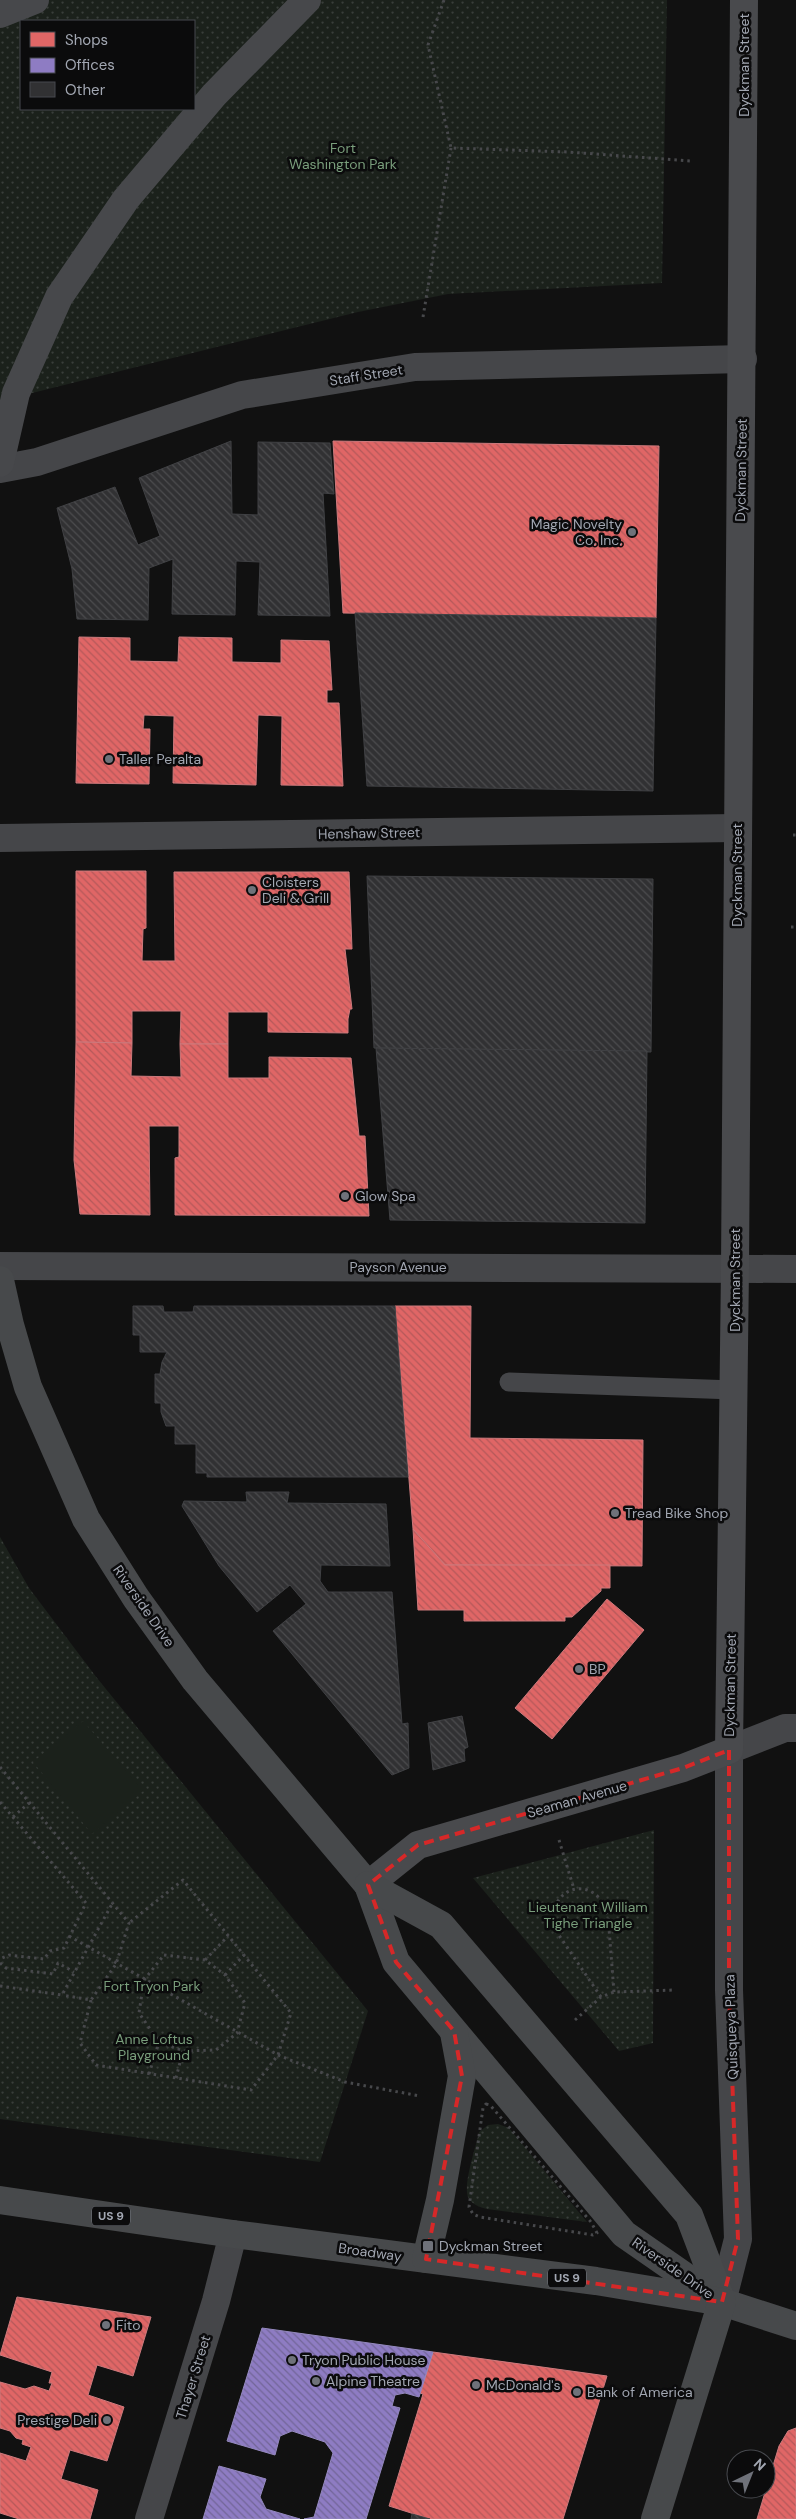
<svg xmlns="http://www.w3.org/2000/svg" width="796" height="2519" font-family="'DM Sans',sans-serif">
<defs>
<pattern id="park-dots" width="8" height="8" patternUnits="userSpaceOnUse" patternTransform="scale(1.25)"><rect width="8" height="8" fill="#1b211b"/><path d="M2 2h.1M6 6h.1" fill="none" stroke="#393e3a" stroke-width="1.8" stroke-linecap="round"/></pattern>
<pattern id="shops-back-hatch" width="6" height="6" patternUnits="userSpaceOnUse" patternTransform="scale(1.25)"><rect width="6" height="6" fill="#e06666"/><path d="M-1 5l2 2M0 0l6 6M5-1l2 2" fill="none" stroke="#b4595a"/></pattern>
<pattern id="offices-back-hatch" width="6" height="6" patternUnits="userSpaceOnUse" patternTransform="scale(1.25)"><rect width="6" height="6" fill="#8e7cc3"/><path d="M-1 5l2 2M0 0l6 6M5-1l2 2" fill="none" stroke="#726698"/></pattern>
<pattern id="building-back-hatch" width="6" height="6" patternUnits="userSpaceOnUse" patternTransform="scale(1.25)"><rect width="6" height="6" fill="#313133"/><path d="M-1 5l2 2M0 0l6 6M5-1l2 2" fill="none" stroke="#4c4c4e"/></pattern>
</defs>
<rect width="100%" height="100%" fill="#111"/>
<g fill="url(#park-dots)" fill-rule="evenodd">
<path d="M 0,0 L 667,0 L 662,283 L 448,294 L 358,312 L 0,401 ZM 21,21 L 194,21 L 194,109 L 21,109 Z"/>
<path d="M 0,1537 L 29,1588 L 97,1678 L 368,2011 L 320,2162 L 0,2119 Z"/>
<path d="M 654,1830 L 653,2043 L 619,2051 L 473,1878 Z"/>
<path d="M 498,2124 L 509,2128 L 587,2222 L 487,2209 C 480,2207 472,2205 468,2197 C 463,2184 476,2147 479,2132 L 488,2125 Z"/>
</g>
<path fill="#1b211b" d="M 83,1721 L 143,1791 L 92,1834 L 33,1762 Z"/>
<g fill="url(#shops-back-hatch)" stroke="#cd7a7d">
<path d="M 333,441 L 659,446 L 656,618 L 343,613 Z"/>
<path d="M 79,637 L 130,638 L 130,661 L 178,662 L 179,637 L 232,638 L 232,662 L 281,663 L 281,640 L 329,641 L 332,690 L 327,690 L 327,703 L 339,703 L 343,786 L 281,785 L 282,716 L 258,715 L 256,785 L 173,783 L 174,716 L 144,715 L 143,729 L 150,729 L 149,784 L 76,783 Z"/>
<path d="M 76,871 L 146,871 L 146,928 L 143,929 L 142,961 L 175,961 L 174,872 L 349,872 L 352,949 L 345,949 L 352,1009 L 350,1009 L 348,1019 L 348,1033 L 268,1032 L 268,1012 L 228,1012 L 228,1044 L 180,1044 L 181,1011 L 132,1011 L 132,1043 L 76,1042 Z"/>
<path d="M 76,1042 L 132,1043 L 131,1076 L 181,1077 L 180,1044 L 228,1044 L 228,1078 L 269,1078 L 269,1057 L 351,1058 L 359,1136 L 365,1136 L 369,1216 L 175,1215 L 175,1158 L 179,1157 L 179,1126 L 149,1126 L 150,1215 L 80,1214 L 74,1160 Z"/>
<path d="M 395,1306 L 471,1306 L 470,1438 L 643,1440 L 642,1566 L 445,1565 L 413,1529 Z"/>
<path d="M 413,1529 L 445,1565 L 610,1565 L 610,1588 L 601,1588 L 601,1591 L 572,1617 L 565,1617 L 565,1621 L 464,1621 L 464,1610 L 418,1610 Z"/>
<path d="M 607,1599 L 644,1630 L 552,1739 L 515,1708 Z"/>
<path d="M 17,2297 L 151,2317 L 133,2376 L 97,2365 L 88,2395 L 124,2407 L 107,2461 L 70,2450 L 61,2479 L 98,2490 L 90,2519 L 19,2519 L 0,2513 L 0,2453 L 26,2461 L 31,2447 L 22,2444 L 23,2440 L 16,2438 L 10,2431 L 0,2428 L 0,2382 L 25,2389 L 34,2386 L 49,2391 L 52,2383 L 49,2383 L 52,2372 L 0,2355 Z"/>
<path d="M 433,2352 L 607,2376 L 563,2519 L 430,2519 L 389,2506 L 423,2394 L 420,2393 Z"/>
<path d="M 796,2428 L 796,2519 L 757,2519 L 779,2446 L 788,2431 Z"/>
</g>
<g fill="url(#offices-back-hatch)" stroke="#9489be">
<path d="M 262,2328 L 433,2352 L 419,2397 L 405,2393 L 395,2395 L 392,2406 L 400,2408 L 366,2519 L 304,2519 L 314,2517 L 333,2453 L 325,2442 L 292,2431 L 280,2436 L 275,2455 L 227,2441 Z"/>
<path d="M 219,2466 L 266,2479 L 260,2497 L 266,2509 L 300,2519 L 203,2519 Z"/>
</g>
<g fill="url(#building-back-hatch)" stroke="#404144">
<path d="M 231,441 L 232,514 L 258,515 L 258,442 L 330,443 L 334,494 L 323,493 L 330,616 L 258,615 L 260,562 L 236,561 L 235,615 L 172,614 L 173,559 L 149,568 L 148,620 L 77,619 L 72,569 L 57,508 L 115,487 L 138,545 L 160,536 L 139,478 Z"/>
<path d="M 355,613 L 656,618 L 653,791 L 367,786 Z"/>
<path d="M 367,876 L 653,879 L 651,1052 L 374,1048 Z"/>
<path d="M 376,1048 L 647,1051 L 645,1223 L 390,1220 Z"/>
<path d="M 133,1306 L 163,1306 L 164,1312 L 193,1312 L 194,1306 L 395,1306 L 408,1477 L 207,1477 L 207,1473 L 196,1473 L 196,1444 L 175,1444 L 175,1426 L 166,1426 L 161,1412 L 161,1403 L 155,1403 L 155,1374 L 160,1374 L 162,1362 L 167,1352 L 140,1352 L 140,1335 L 133,1335 Z"/>
<path d="M 246,1492 L 289,1492 L 287,1503 L 386,1504 L 390,1566 L 321,1565 L 320,1581 L 328,1592 L 392,1592 L 402,1724 L 408,1723 L 409,1768 L 392,1775 L 273,1631 L 306,1604 L 290,1585 L 257,1612 L 219,1566 L 182,1506 L 184,1501 L 247,1502 Z"/>
<path d="M 462,1716 L 468,1747 L 464,1749 L 465,1761 L 433,1770 L 428,1723 Z"/>
<path d="M 412,2514 L 430,2519 L 411,2519 Z"/>
</g>
<g fill="none" stroke-linecap="round" stroke-linejoin="round">
<g stroke="#47484b" stroke-width="3" stroke-dasharray="2.5 4" stroke-linecap="butt">
<path d="M 444,0 L 428,45 L 451,148 L 568,152 L 691,161"/>
<path d="M 423,317 L 451,148"/>
<path d="M 793,835 L 796,835"/>
<path d="M 791,927 L 796,927"/>
<path d="M 0,1767 L 129,1923 L 116,1964 L 91,2000 L 62,1995"/>
<path d="M 0,1802 L 86,1903 L 64,1948 L 50,1951 L 44,1959 L 9,1955 L 0,1959"/>
<path d="M 13,1817 L 29,1803"/>
<path d="M 559,1840 L 574,1889"/>
<path d="M 69,1936 L 278,2055 L 345,2082 L 420,2096"/>
<path d="M 164,1955 L 205,1960 L 225,1975 L 245,2003 L 237,2033 L 216,2050 L 183,2051 L 159,2042 L 139,2013 L 144,1980 Z"/>
<path d="M 205,1960 L 228,1936"/>
<path d="M 0,1963 L 6,1968 L 53,1974 L 58,1963 L 74,1972"/>
<path d="M 225,1975 L 244,1955"/>
<path d="M 0,1986 L 62,1995 L 112,1904"/>
<path d="M 601,1997 L 554,1928 C 546,1884 598,1873 608,1916 L 614,1992"/>
<path d="M 91,2000 L 80,2043 L 96,2065 L 251,2090 L 278,2055 L 291,2013 L 183,1880 L 129,1923"/>
<path d="M 575,2020 L 601,1997 L 614,1992 L 675,1990"/>
<path d="M 149,2074 L 159,2042"/>
<path d="M 176,2078 L 183,2051"/>
<path d="M 486,2104 L 490,2105 L 591,2222 L 597,2233 L 593,2235 L 480,2217 L 473,2214 L 469,2207 L 483,2108 Z"/>
</g>
<path stroke="#454649" stroke-width="19" d="M 509,1382 L 734,1390"/>
<path stroke="#454649" stroke-width="28" d="M 722,2302 L 738,2239 L 729,1990 L 729,1750"/>
<g stroke="#454649" stroke-width="28">
<path d="M 0,469 L 37,462 L 242,395 L 415,367 L 743,359"/>
<path d="M 0,838 L 737,828"/>
<path d="M 0,1266 L 796,1269"/>
<path d="M 149,2519 L 216,2301 L 233,2234"/>
</g>
<path stroke="#454649" stroke-width="28" d="M 729,1750 L 785,1728 L 796,1728"/>
<path stroke="#494a4d" stroke-width="28" d="M 368,1885 L 418,1845 L 683,1768 L 729,1750 L 735,1268 L 744,0"/>
<g stroke="#47494b" stroke-width="28">
<path d="M 0,1280 L 10,1325 L 28,1387 L 86,1519 L 136,1598 L 195,1680 L 368,1885 L 396,1962 L 624,2234 L 722,2302"/>
<path d="M 368,1885 L 441,1925 L 689,2215 L 722,2302"/>
<path d="M 0,2200 L 233,2234 L 596,2281 L 722,2302 L 796,2326"/>
<path d="M 426,2259 L 440,2200 L 462,2076 L 454,2033"/>
<path d="M 655,2519 L 722,2302"/>
</g>
<g stroke="#47484b" stroke-width="28">
<path d="M 0,14 L 35,0"/>
<path d="M 0,463 L 16,393 L 59,297 L 126,199 L 214,95 L 307,0"/>
</g>
</g>
<path fill="none" stroke="#d62828" stroke-width="4" stroke-dasharray="10 6" stroke-linejoin="round" d="M 729,1750 L 729,1990 L 738,2239 L 722,2302 L 426,2259 L 462,2076 L 454,2031 L 396,1962 L 368,1885 L 418,1845 L 683,1768 Z"/>
<g fill="#6f727a" stroke="#0b0b0c" stroke-width="2">
<circle cx="632" cy="532" r="5"/>
<circle cx="109" cy="759" r="5"/>
<circle cx="252" cy="890" r="5"/>
<circle cx="345" cy="1196" r="5"/>
<circle cx="615" cy="1513" r="5"/>
<circle cx="579" cy="1669" r="5"/>
<rect x="422" y="2240" width="12" height="12" rx="2.5"/>
<circle cx="106" cy="2325" r="5"/>
<circle cx="292" cy="2360" r="5"/>
<circle cx="316" cy="2381" r="5"/>
<circle cx="476" cy="2385" r="5"/>
<circle cx="577" cy="2392" r="5"/>
<circle cx="107" cy="2420" r="5"/>
</g>
<g text-anchor="middle" stroke-width="5" stroke-linejoin="round" paint-order="stroke">
<g fill="#0b0b0c" stroke="#757880" stroke-width="1">
<rect x="92" y="2206.5" width="38" height="19" rx="4"/>
<rect x="548" y="2268.5" width="38" height="19" rx="4"/>
</g>
<g font-size="12" font-weight="bold" fill="#a2a7b2">
<text x="111" y="2220">US 9</text>
<text x="567" y="2282">US 9</text>
</g>
<g font-size="14" fill="#a2a7b2" stroke="#0b0b0c">
<text transform="translate(744 65) rotate(-90)" y="5">Dyckman Street</text>
<text transform="translate(366 375) rotate(-9)" y="5">Staff Street</text>
<text transform="translate(741 470) rotate(-89)" y="5">Dyckman Street</text>
<text transform="translate(369 833) rotate(-1)" y="5">Henshaw Street</text>
<text transform="translate(737 875) rotate(-90)" y="5">Dyckman Street</text>
<text x="398" y="1272">Payson Avenue</text>
<text transform="translate(735 1280) rotate(-90)" y="5">Dyckman Street</text>
<text transform="translate(144 1606) rotate(55)" y="5">Riverside Drive</text>
<text transform="translate(730 1685) rotate(-89)" y="5">Dyckman Street</text>
<text transform="translate(577 1799) rotate(-16)" y="5">Seaman Avenue</text>
<text transform="translate(731 2027) rotate(-92)" y="5">Quisqueya Plaza</text>
<text transform="translate(370 2252) rotate(8)" y="5">Broadway</text>
<text transform="translate(673 2268) rotate(35)" y="5">Riverside Drive</text>
<text transform="translate(193 2377) rotate(-73)" y="5">Thayer Street</text>
</g>
<g font-size="14" fill="#799d7b" stroke="#0b0b0c">
<text x="343" y="153">Fort<tspan x="343" dy="16">Washington Park</tspan></text>
<text x="588" y="1912">Lieutenant William<tspan x="588" dy="16">Tighe Triangle</tspan></text>
<text x="152" y="1991">Fort Tryon Park</text>
<text x="154" y="2044">Anne Loftus<tspan x="154" dy="16">Playground</tspan></text>
</g>
<g font-size="14" fill="#a2a7b2" stroke="#0b0b0c" text-anchor="start">
<text x="622" y="529" text-anchor="end">Magic Novelty<tspan x="622" dy="16">Co. Inc.</tspan></text>
<text x="119" y="764">Taller Peralta</text>
<text x="262" y="887">Cloisters<tspan x="262" dy="16">Deli &amp; Grill</tspan></text>
<text x="355" y="1201">Glow Spa</text>
<text x="625" y="1518">Tread Bike Shop</text>
<text x="589" y="1674">BP</text>
<text x="439" y="2251">Dyckman Street</text>
<text x="116" y="2330">Fito</text>
<text x="302" y="2365">Tryon Public House</text>
<text x="326" y="2386">Alpine Theatre</text>
<text x="486" y="2390">McDonald's</text>
<text x="587" y="2397">Bank of America</text>
<text x="97" y="2425" text-anchor="end">Prestige Deli</text>
</g>
</g>
<rect x="20" y="20" width="175" height="90" fill="#0b0b0c" stroke="#47494e"/>
<rect x="30" y="32" width="25" height="15" fill="#e06666" stroke="#47494e"/>
<text x="65" y="45" font-size="15" fill="#a2a7b2">Shops</text>
<rect x="30" y="58" width="25" height="15" fill="#8e7cc3" stroke="#47494e"/>
<text x="65" y="70" font-size="15" fill="#a2a7b2">Offices</text>
<rect x="30" y="82" width="25" height="15" fill="#313133" stroke="#47494e"/>
<text x="65" y="95" font-size="15" fill="#a2a7b2">Other</text>
<g transform="translate(751 2474) rotate(43)"><circle r="24" fill="#0b0b0c" stroke="#47494e"/>
<path d="M0-4L9 19L0 12L-9 19Z" fill="#6f727a"/>
<text y="-8" font-size="14" font-weight="bold" text-anchor="middle" fill="#a2a7b2">N</text>
</g>
</svg>
